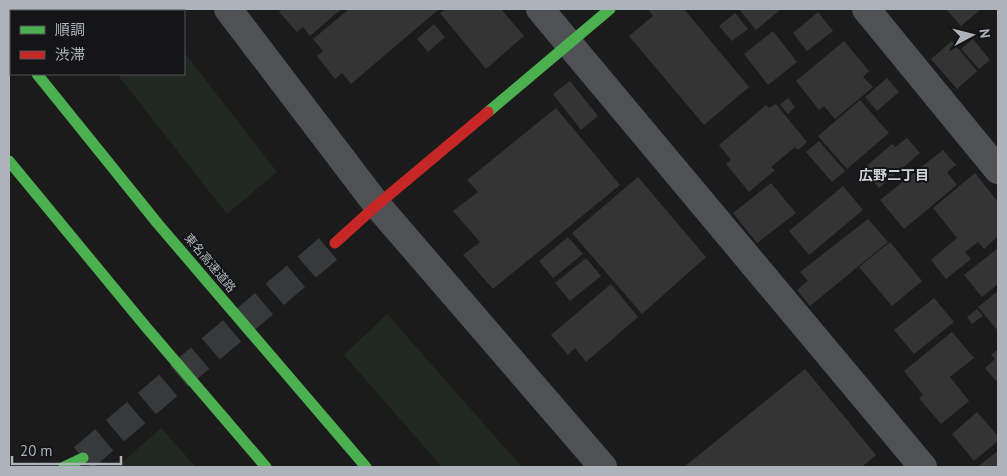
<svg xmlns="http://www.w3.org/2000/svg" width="1007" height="476" font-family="'PT Sans','Noto Sans JP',sans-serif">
<rect width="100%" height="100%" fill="#1b1b1b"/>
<g fill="#212822">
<path d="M 184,52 L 277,172 L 227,214 L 117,74 L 184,74 Z"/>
<path d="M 387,314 L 522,467 L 442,467 L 344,355 Z"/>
<path d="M 161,428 L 196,467 L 117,467 Z"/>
</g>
<g fill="#343435">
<path d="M 282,9 L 341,9 L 310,36 L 303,27 L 297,32 L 279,12 Z"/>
<path d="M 349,9 L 439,9 L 351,84 L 342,73 L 335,79 L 317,56 L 323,51 L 313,39 Z"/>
<path d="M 446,9 L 501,9 L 524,36 L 486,69 L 440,13 Z"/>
<path d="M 650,9 L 684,9 L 749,87 L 704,125 L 629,36 L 653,16 L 649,10 Z"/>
<path d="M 739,9 L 781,9 L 756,30 Z"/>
<path d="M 946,9 L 981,9 L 961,26 Z"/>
<path d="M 818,12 L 833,31 L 807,51 L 793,33 Z"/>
<path d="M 735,13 L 748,29 L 732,41 L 719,26 Z"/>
<path d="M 434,24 L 445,37 L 428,52 L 417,39 Z"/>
<path d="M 773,31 L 797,62 L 768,85 L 744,54 Z"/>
<path d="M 973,39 L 990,60 L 979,69 L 961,49 Z"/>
<path d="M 844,41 L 869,71 L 863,77 L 873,87 L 835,119 L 824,106 L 819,110 L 796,81 Z"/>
<path d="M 952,41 L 977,71 L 957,89 L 931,59 Z"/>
<path d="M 887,78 L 899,92 L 877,111 L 865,97 Z"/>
<path d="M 570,81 L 598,116 L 581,130 L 553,94 Z"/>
<path d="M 788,98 L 795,107 L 788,114 L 780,105 Z"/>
<path d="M 860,100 L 889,133 L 847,169 L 818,136 Z"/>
<path d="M 776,104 L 807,142 L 798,150 L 795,147 L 771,167 L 775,170 L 749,192 L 726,164 L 731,160 L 719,145 L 766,105 L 769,108 Z"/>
<path d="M 556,108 L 620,185 L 493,289 L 463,255 L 480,242 L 453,211 L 478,192 L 467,180 Z"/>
<path d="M 907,138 L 920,153 L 879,188 L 863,169 L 892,144 L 895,147 Z"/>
<path d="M 819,141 L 845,171 L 832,182 L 806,152 Z"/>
<path d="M 943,150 L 956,165 L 947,172 L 957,185 L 904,229 L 880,200 Z"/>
<path d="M 975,173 L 998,202 L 998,236 L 984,249 L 978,242 L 965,252 L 971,259 L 946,279 L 931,260 L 957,238 L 933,208 Z"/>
<path d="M 638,177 L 706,257 L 642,314 L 572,233 Z"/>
<path d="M 771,183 L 796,213 L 757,243 L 733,213 Z"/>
<path d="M 843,186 L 863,210 L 809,255 L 789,231 Z"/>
<path d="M 868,219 L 888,242 L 810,306 L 797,290 L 808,281 L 800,272 Z"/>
<path d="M 568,237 L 583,254 L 553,278 L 539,261 Z"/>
<path d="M 890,242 L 922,281 L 892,306 L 859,267 Z"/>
<path d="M 998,248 L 998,284 L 982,297 L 964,275 Z"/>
<path d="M 586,258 L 601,276 L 570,301 L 555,283 Z"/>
<path d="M 611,284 L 638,317 L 586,362 L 575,348 L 568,355 L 551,335 Z"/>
<path d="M 998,291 L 998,331 L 978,307 Z"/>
<path d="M 934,298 L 954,322 L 914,354 L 894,330 Z"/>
<path d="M 977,309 L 983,316 L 972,324 L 967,317 Z"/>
<path d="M 952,332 L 974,358 L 950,377 L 969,401 L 941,424 L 919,398 L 923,395 L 904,371 Z"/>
<path d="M 998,349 L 998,383 L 985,368 L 995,359 L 991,355 Z"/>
<path d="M 805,369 L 876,455 L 862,467 L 684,467 Z"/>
<path d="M 977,412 L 998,436 L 998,441 L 974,461 L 952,434 Z"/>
<path d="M 998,451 L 998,467 L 977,467 Z"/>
</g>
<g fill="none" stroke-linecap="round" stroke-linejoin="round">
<path stroke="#38393b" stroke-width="28" stroke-dasharray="28 14" stroke-linecap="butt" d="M 83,458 L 335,243"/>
<g stroke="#4f5154" stroke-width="28">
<path d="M 228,9 L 377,205 L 603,467"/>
<path d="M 540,9 L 923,467"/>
<path d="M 866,9 L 998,170"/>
</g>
<g stroke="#4caf50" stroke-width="11">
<path d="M 37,74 L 158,224 L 366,467"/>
<path d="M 488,112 L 610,9"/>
<path d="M 9,161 L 146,327 L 266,467"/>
<path d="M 64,467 L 83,458"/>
</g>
<g stroke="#c62828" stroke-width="11">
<path d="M 9,38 L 11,41"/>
<path d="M 335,243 L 377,205 L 488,112"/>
</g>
</g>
<g text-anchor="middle" stroke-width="4" stroke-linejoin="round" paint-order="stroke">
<g font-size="12" fill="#adb3bb" stroke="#151517">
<text transform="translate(210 263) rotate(50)" y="4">東名高速道路</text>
</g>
<g font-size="14" font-weight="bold" fill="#ced1d7" stroke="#151517">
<text x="894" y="180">広野二丁目</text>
</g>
</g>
<rect width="1007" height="476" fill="none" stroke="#adb3bb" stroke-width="20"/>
<rect x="10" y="10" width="175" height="65" fill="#151517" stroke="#525459"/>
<rect x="20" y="26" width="25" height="8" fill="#4caf50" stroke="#525459"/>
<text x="55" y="35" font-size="15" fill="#adb3bb">順調</text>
<rect x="20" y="51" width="25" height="8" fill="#c62828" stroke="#525459"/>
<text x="55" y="60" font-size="15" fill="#adb3bb">渋滞</text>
<g transform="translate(972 35) rotate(83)" stroke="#151517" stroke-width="4" paint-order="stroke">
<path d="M0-4L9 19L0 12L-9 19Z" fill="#adb3bb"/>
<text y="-8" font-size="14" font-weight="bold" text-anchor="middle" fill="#adb3bb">N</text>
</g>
<path d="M12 456v8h109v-8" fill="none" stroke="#adb3bb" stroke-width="2.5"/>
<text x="20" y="456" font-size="15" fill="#adb3bb" stroke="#151517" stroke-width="4" paint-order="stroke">20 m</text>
</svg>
